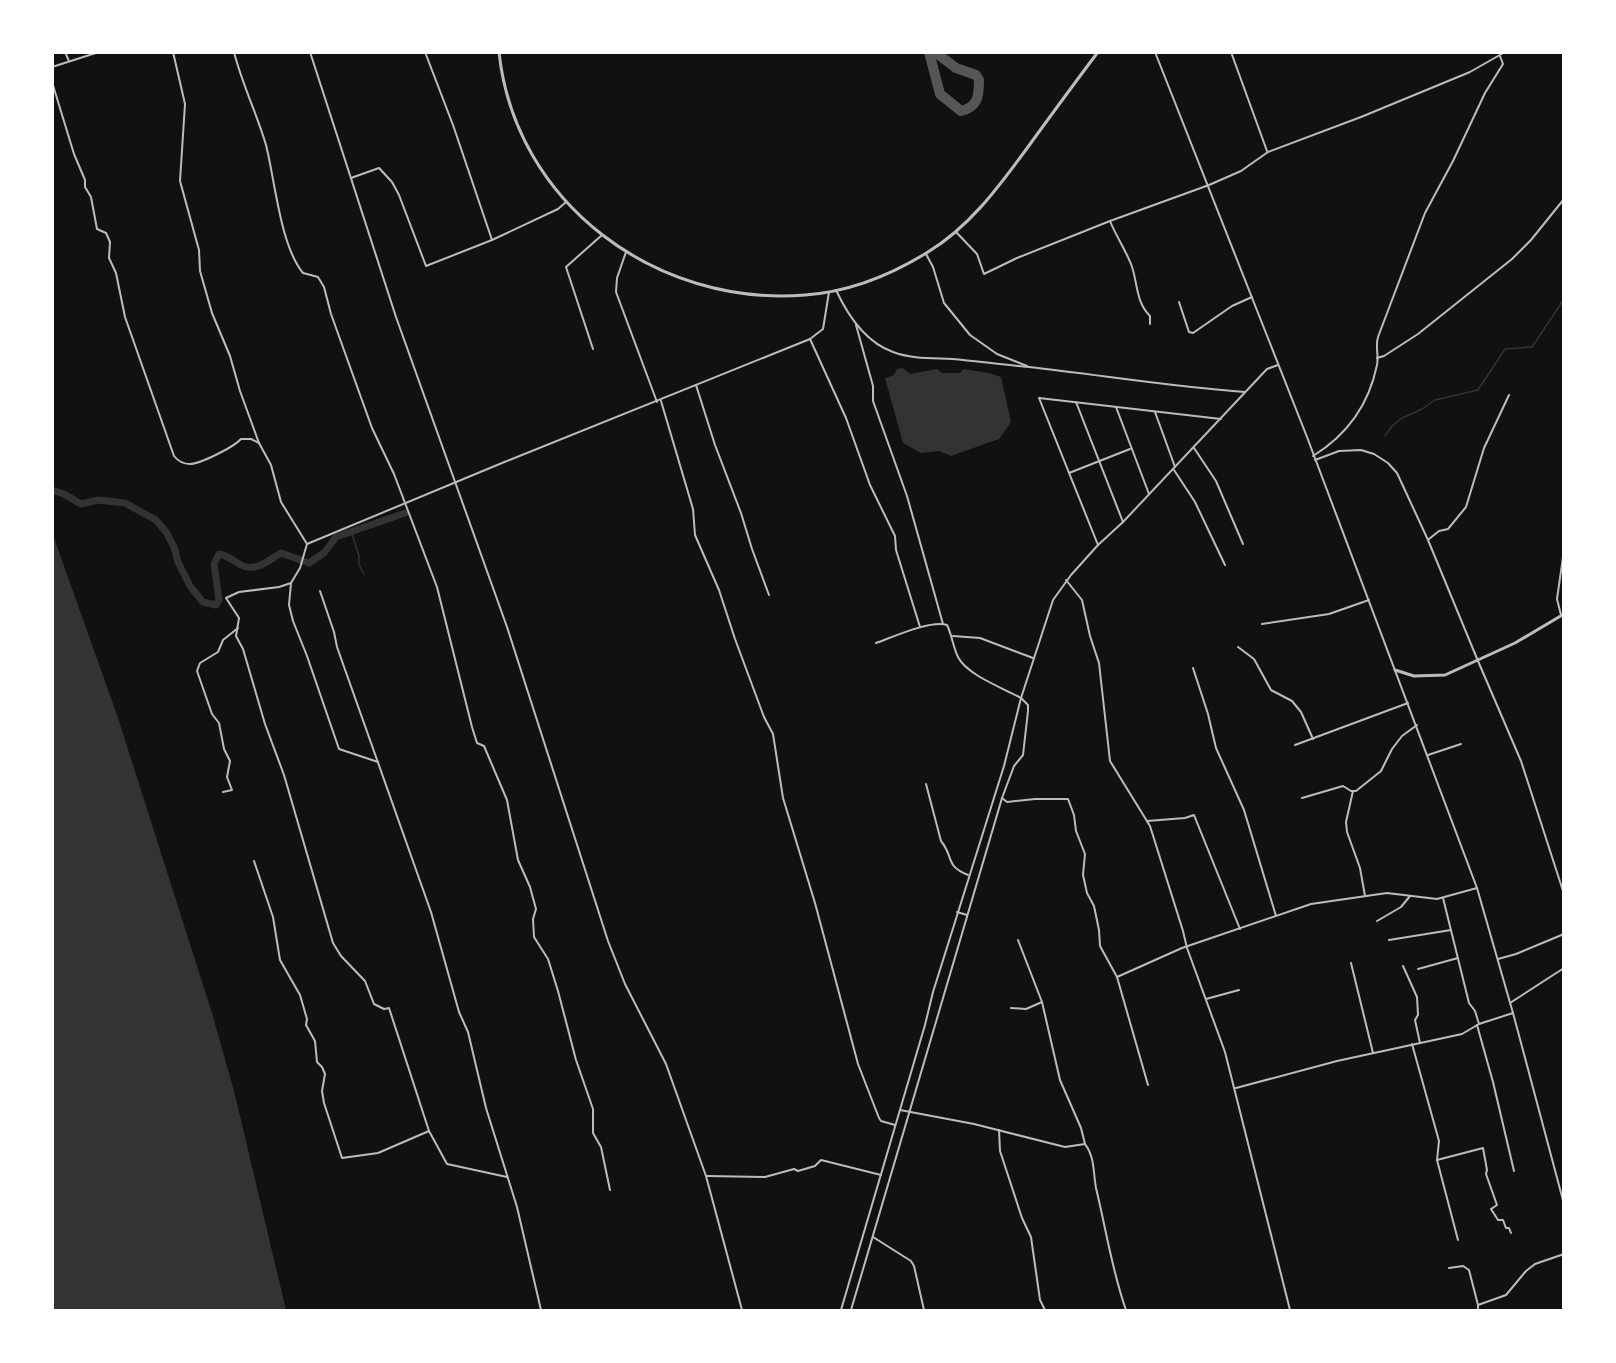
<svg xmlns="http://www.w3.org/2000/svg" width="1616" height="1363" font-family="Inter,sans-serif">
<rect width="100%" height="100%" fill="#111"/>
<g fill="#333">
<path d="M 903,368 L 910,374 L 937,369 L 942,373 L 960,373 L 964,369 L 989,373 L 1001,377 L 1011,422 L 999,439 L 951,456 L 939,451 L 921,453 L 903,443 L 885,378 L 894,375 L 897,369 Z"/>
<path d="M 53,535 L 118,718 L 212,1013 L 234,1091 L 286,1310 L 53,1310 Z"/>
</g>
<g fill="none" stroke-linecap="round" stroke-linejoin="round">
<g stroke="#333" stroke-width="1.5">
<path d="M 1385,436 L 1392,426 L 1402,418 L 1422,409 L 1435,400 L 1478,390 L 1505,349 L 1532,347 L 1564,299"/>
<path d="M 351,531 L 359,556 L 359,565 L 364,574"/>
</g>
<path stroke="#333" stroke-width="7" d="M 52,490 L 64,494 L 81,504 L 98,500 L 125,503 L 156,520 L 166,532 L 174,547 L 178,562 L 190,586 L 203,602 L 216,605 L 219,600 L 214,564 L 219,554 C 229,556 232,560 241,565 C 255,573 269,560 281,553 L 309,563 L 324,553 L 336,537 L 405,513"/>
<path stroke="#565656" stroke-width="10" d="M 929,52 L 940,94 L 961,111 C 978,107 979,96 979,80 L 976,75 L 956,68 L 935,52"/>
<g stroke="#bcbcbc" stroke-width="2">
<path d="M 65,52 L 69,61"/>
<path d="M 173,52 L 185,104 L 180,181 L 199,250 L 200,271 L 212,313 L 230,356 L 240,391 L 259,443 L 271,465 L 281,502 L 307,544"/>
<path d="M 234,52 C 242,84 257,114 266,145 C 275,180 280,245 303,273 L 318,277 L 324,287 L 331,314 L 372,428 L 394,474 L 437,587 L 472,727 L 477,743 L 484,746 L 507,800 L 518,860 L 530,887 L 536,909 L 533,919 L 534,937 L 548,959 L 558,991 L 576,1060 L 593,1109 L 593,1133 L 601,1147 L 610,1190"/>
<path d="M 310,52 L 396,317 L 507,627 L 608,941 L 625,984 L 666,1064 L 706,1176 L 742,1310"/>
<path d="M 425,52 L 453,125 L 492,240"/>
<path d="M 1155,52 L 1307,437 L 1477,888 L 1513,1013 L 1564,1204"/>
<path d="M 1231,52 L 1267,151"/>
<path d="M 52,67 L 99,52"/>
<path d="M 52,82 L 74,154 L 85,180 L 85,187 L 91,197 L 97,229 L 106,233 L 110,242 L 109,258 L 116,273 L 125,317 L 174,456 C 178,461 183,464 190,464 C 200,464 234,447 241,439 L 251,439 L 259,443"/>
<path d="M 351,178 L 379,168 L 392,182 L 399,195 L 426,266 L 492,240 L 558,209 L 566,202"/>
<path d="M 1110,221 C 1116,236 1125,249 1131,264 C 1138,282 1135,301 1150,316 L 1150,324"/>
<path d="M 956,232 L 977,254 L 984,274 L 1017,258 L 1110,221 L 1209,185 L 1241,171 L 1268,152 L 1361,117 L 1470,72 L 1505,52"/>
<path d="M 626,252 L 617,278 L 616,292 L 657,402"/>
<path d="M 926,254 L 933,267 L 944,303 L 970,335 L 997,354 L 1027,366"/>
<path d="M 836,290 C 848,316 865,342 893,352 C 911,359 933,358 952,359 C 977,361 1003,365 1029,367 C 1101,375 1173,387 1245,392"/>
<path d="M 1179,302 L 1189,332 L 1193,333 L 1232,306 L 1252,297"/>
<path d="M 856,325 L 873,386 L 873,401 L 907,496 L 943,624"/>
<path d="M 810,339 L 846,418 L 870,485 L 895,536 L 896,550 L 920,627"/>
<path d="M 593,349 L 566,267 L 602,235"/>
<path d="M 1377,358 L 1384,356 L 1418,334 L 1512,259 L 1531,240 L 1564,199"/>
<path d="M 696,385 L 715,445 L 741,513 L 752,549 L 769,595"/>
<path d="M 661,401 L 693,509 L 695,535 L 719,590 L 735,639 L 764,717 L 773,734 L 783,798 L 815,903 L 858,1064 L 879,1118 L 881,1121 L 895,1125"/>
<path d="M 1076,402 L 1123,522"/>
<path d="M 1116,407 L 1149,494"/>
<path d="M 1155,412 L 1175,467"/>
<path d="M 1194,448 L 1216,481 L 1243,544"/>
<path d="M 1313,456 C 1347,435 1369,404 1377,365 C 1379,355 1375,347 1378,337 L 1425,213 L 1453,161 L 1485,93 L 1503,64 L 1500,56"/>
<path d="M 1315,460 L 1339,451 L 1361,450 L 1374,454 L 1388,463 L 1397,473 L 1428,540 L 1478,661 L 1521,761 L 1564,894"/>
<path d="M 1174,470 L 1195,502 L 1225,565"/>
<path d="M 1069,473 L 1130,449"/>
<path d="M 1429,539 L 1439,531 L 1448,529 L 1466,507 L 1484,448 L 1509,395"/>
<path d="M 1098,545 L 1039,398 L 1221,419"/>
<path d="M 1066,580 L 1082,600 L 1090,636 L 1099,663 L 1110,761 L 1150,826 L 1183,931 L 1187,948 L 1225,1052 L 1290,1310"/>
<path d="M 291,583 L 279,587 L 239,592 L 226,598 L 239,618 L 236,636 L 243,649 L 265,724 L 284,775 L 333,943 L 341,956 L 365,981 L 374,1004 L 384,1009 L 389,1008 L 429,1131 L 447,1164 L 507,1177"/>
<path d="M 320,591 L 334,632 L 337,647 L 431,912 L 459,1012 L 468,1032 L 486,1108 L 517,1207 L 541,1310"/>
<path d="M 1561,615 L 1557,599 L 1564,550"/>
<path d="M 1262,624 L 1329,614 L 1369,600"/>
<path d="M 953,636 L 980,638 L 1033,658"/>
<path d="M 1238,647 L 1254,659 L 1271,690 L 1292,701 L 1301,712 L 1313,739"/>
<path d="M 1193,668 L 1208,714 L 1216,748 L 1244,810 L 1276,916"/>
<path d="M 1295,745 L 1408,703"/>
<path d="M 1428,755 L 1461,744"/>
<path d="M 378,762 L 339,749 L 307,656 L 293,621 L 289,605 L 291,583 L 300,568 L 307,544 L 502,463 L 810,339 L 823,329 L 829,292"/>
<path d="M 926,784 L 941,841 C 954,857 945,866 968,875"/>
<path d="M 1353,791 L 1346,822 L 1347,832 L 1360,868 L 1365,896"/>
<path d="M 223,792 L 232,790 L 227,777 L 230,761 L 224,749 L 219,723 L 212,714 L 197,671 L 200,663 L 218,652 L 223,640 L 238,628"/>
<path d="M 1002,798 L 1007,802 L 1035,799 L 1068,799 L 1074,815 L 1076,831 L 1085,854 L 1083,875 L 1087,893 L 1094,906 L 1099,930 L 1100,946 L 1117,977 L 1148,1085"/>
<path d="M 1302,798 L 1343,786 L 1351,791 L 1356,791 L 1381,771 L 1392,749 L 1402,736 L 1417,725"/>
<path d="M 1147,821 L 1185,818 L 1194,815 L 1240,929"/>
<path d="M 254,861 L 273,917 L 280,960 L 300,995 L 307,1019 L 306,1025 L 315,1041 L 317,1062 L 322,1067 L 325,1074 L 322,1091 L 324,1103 L 342,1158 L 378,1153 L 429,1131"/>
<path d="M 1443,898 L 1469,1003 L 1475,1011 L 1479,1024"/>
<path d="M 957,912 L 967,915"/>
<path d="M 1377,921 L 1401,907 L 1410,896"/>
<path d="M 1018,940 L 1042,1002 L 1060,1080 L 1081,1128 L 1085,1144"/>
<path d="M 1389,940 L 1451,930"/>
<path d="M 1498,959 L 1516,954 L 1564,934"/>
<path d="M 1351,963 L 1373,1053"/>
<path d="M 1403,966 L 1417,997 L 1418,1015 L 1415,1020 L 1420,1043"/>
<path d="M 1418,969 L 1458,958"/>
<path d="M 1117,977 L 1182,948 L 1311,904 L 1387,893 L 1437,899 L 1477,888"/>
<path d="M 1206,999 L 1239,990"/>
<path d="M 1510,1003 L 1564,968"/>
<path d="M 1011,1008 L 1026,1009 L 1042,1002"/>
<path d="M 1477,1025 L 1493,1082 L 1514,1171"/>
<path d="M 1412,1044 L 1439,1141 L 1437,1160 L 1458,1240"/>
<path d="M 1236,1088 L 1337,1061 L 1462,1034 L 1479,1024 L 1513,1013"/>
<path d="M 900,1110 L 974,1124 L 1065,1147 L 1085,1144 C 1095,1157 1093,1172 1096,1188 C 1106,1229 1112,1271 1126,1310"/>
<path d="M 999,1130 L 1000,1151 L 1022,1218 L 1031,1237 L 1040,1300 L 1045,1310"/>
<path d="M 1437,1160 L 1483,1148 L 1487,1170 L 1486,1174 L 1497,1205 L 1491,1209 L 1498,1220 L 1503,1220 L 1506,1228 L 1509,1228 L 1511,1233"/>
<path d="M 707,1176 L 765,1177 L 794,1169 L 798,1171 L 815,1166 L 821,1160 L 881,1175"/>
<path d="M 873,1237 L 911,1261 L 914,1266 L 924,1310"/>
<path d="M 1449,1268 L 1463,1266 L 1469,1270 L 1478,1305 L 1478,1310"/>
<path d="M 1478,1305 L 1506,1295 L 1526,1271 L 1535,1264 L 1564,1254"/>
<path d="M 841,1310 L 925,1025 L 933,992 L 1004,766 L 1021,698 L 1053,600 L 1071,575 L 1098,545 L 1123,522 L 1267,369 L 1278,365"/>
<path d="M 851,1310 L 1002,798 L 1014,766 L 1023,755 L 1028,711 L 1028,705 L 1021,698 C 1003,688 967,675 958,657 C 953,647 952,635 947,625 C 930,620 893,637 876,643"/>
</g>
<g stroke="#bcbcbc" stroke-width="3">
<path d="M 499,52 C 515,204 657,307 805,295 C 848,292 891,275 928,252 C 969,227 997,189 1025,151 C 1049,118 1073,85 1098,52"/>
<path d="M 1395,670 L 1414,676 L 1445,675 L 1515,643 L 1564,614"/>
</g>
</g>
<rect width="1616" height="1363" fill="none" stroke="#ffffff" stroke-width="108"/>
</svg>
